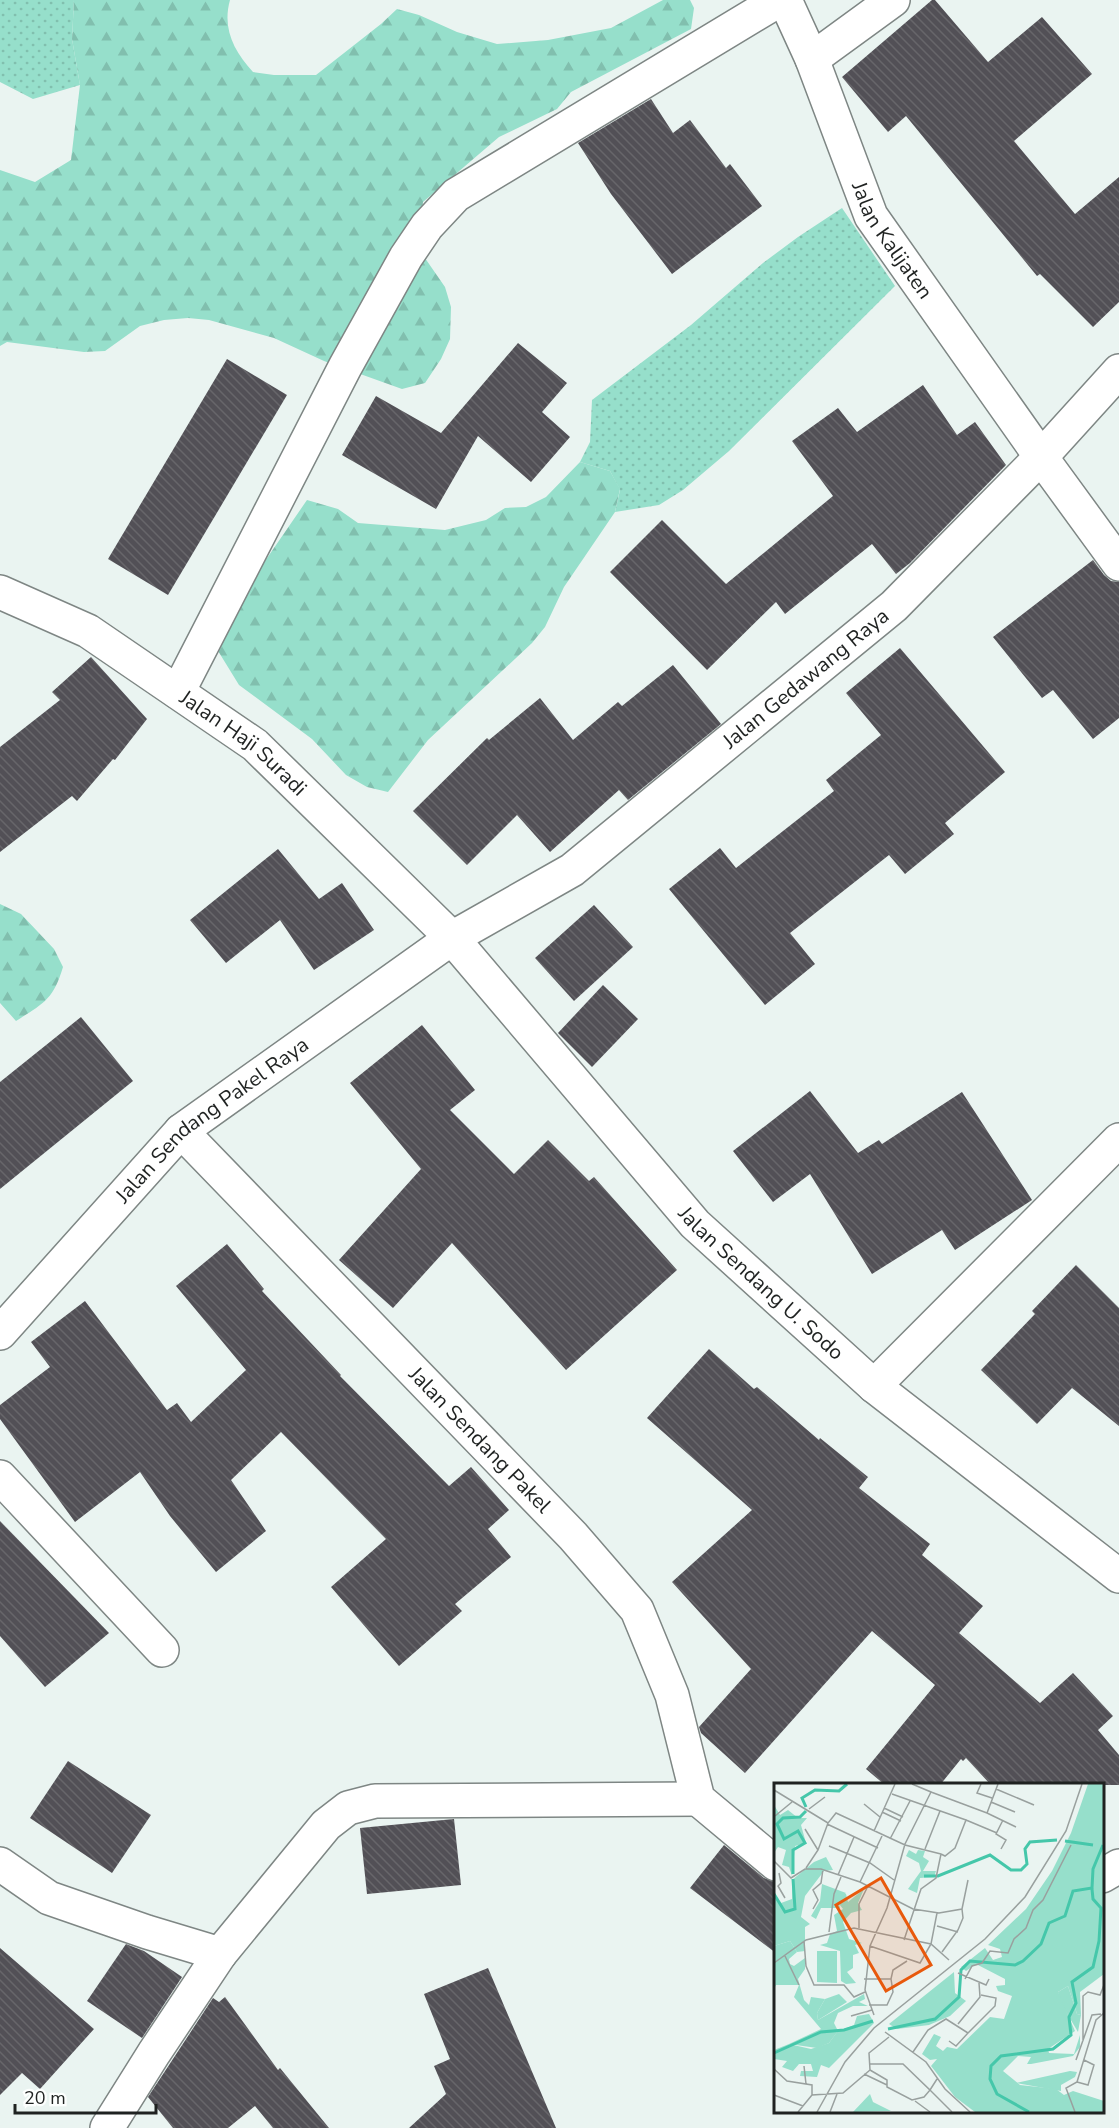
<svg xmlns="http://www.w3.org/2000/svg" width="1119" height="2128" font-family="'Nunito Sans',sans-serif">
<defs>
<pattern id="grass-dots" width="8" height="8" patternUnits="userSpaceOnUse" patternTransform="scale(1.5)"><rect width="8" height="8" fill="#96dfcb"/><path d="M2 2h.1M6 6h.1" fill="none" stroke="#81bfae" stroke-width="1.8" stroke-linecap="round"/></pattern>
<pattern id="forest-firs" width="22" height="20" patternUnits="userSpaceOnUse" patternTransform="scale(1.5)"><rect width="22" height="20" fill="#96dfcb"/><path d="M5 1l3.5 6h-7zM16 11l3.5 6h-7z" fill="#81bfae"/></pattern>
<pattern id="building-back-hatch" width="6" height="6" patternUnits="userSpaceOnUse" patternTransform="scale(1.5)"><rect width="6" height="6" fill="#525056"/><path d="M-1 5l2 2M0 0l6 6M5-1l2 2" fill="none" stroke="#67666a"/></pattern>
</defs>
<rect width="100%" height="100%" fill="#eaf4f1"/>
<g fill="url(#grass-dots)">
<path d="M 0,0 L 74,0 L 72,39 L 80,85 L 33,99 L 0,82 Z"/>
<path d="M 842,208 L 895,286 L 729,451 L 683,490 L 659,505 L 615,512 L 620,490 L 610,471 L 580,462 L 590,442 L 592,400 L 691,325 L 763,263 L 798,237 Z"/>
</g>
<g fill="url(#forest-firs)">
<path d="M 74,0 L 230,0 C 222,29 234,51 253,72 L 274,75 L 316,75 L 381,24 L 397,9 L 419,15 L 457,32 L 497,44 L 548,40 L 611,28 L 663,0 L 690,0 L 694,8 L 691,29 L 571,92 L 557,109 L 499,137 L 423,202 L 418,248 L 445,287 L 451,307 L 450,339 L 441,359 L 425,383 L 402,389 L 324,361 L 274,338 L 209,320 L 188,318 L 164,320 L 140,326 L 105,351 L 84,352 L 7,342 L 0,346 L 0,170 L 35,182 L 71,160 L 80,85 L 72,39 Z"/>
<path d="M 580,462 L 610,471 L 620,489 L 615,512 L 564,587 L 545,627 L 532,643 L 428,740 L 388,792 L 367,787 L 346,775 L 312,739 L 239,685 L 215,646 L 221,625 L 307,500 L 338,509 L 358,523 L 445,530 L 486,520 L 505,508 L 526,507 L 546,497 Z"/>
<path d="M 0,904 L 21,914 L 54,949 L 63,967 C 53,1000 44,1003 16,1021 L 0,1003 Z"/>
</g>
<g fill="url(#building-back-hatch)">
<path d="M 932,0 L 935,0 L 988,62 L 1042,17 L 1092,74 L 1014,141 L 1075,214 L 1119,177 L 1119,302 L 1093,327 L 1040,274 L 1037,276 L 906,116 L 888,132 L 842,77 Z"/>
<path d="M 651,99 L 673,133 L 690,120 L 726,168 L 730,164 L 762,206 L 672,274 L 611,194 L 578,143 Z"/>
<path d="M 518,343 L 567,383 L 542,412 L 570,437 L 531,482 L 478,436 L 436,509 L 342,455 L 376,396 L 441,433 Z"/>
<path d="M 227,359 L 287,395 L 168,595 L 108,559 Z"/>
<path d="M 923,385 L 957,435 L 975,422 L 1006,465 L 910,563 L 896,574 L 872,544 L 785,614 L 776,602 L 707,670 L 610,572 L 662,520 L 726,584 L 833,496 L 792,441 L 838,408 L 857,432 Z"/>
<path d="M 1093,560 L 1104,575 L 1111,581 L 1119,582 L 1119,718 L 1093,739 L 1053,690 L 1042,698 L 993,637 Z"/>
<path d="M 900,648 L 1005,772 L 945,823 L 954,834 L 905,874 L 889,855 L 790,933 L 815,964 L 765,1005 L 669,889 L 720,848 L 736,868 L 834,791 L 826,780 L 881,735 L 846,693 Z"/>
<path d="M 91,657 L 147,719 L 115,760 L 113,759 L 77,801 L 72,796 L 0,852 L 0,747 L 60,700 L 52,692 Z"/>
<path d="M 673,665 L 721,724 L 628,800 L 619,790 L 550,852 L 517,815 L 467,865 L 413,811 L 487,738 L 489,740 L 540,698 L 573,740 L 618,702 L 622,706 Z"/>
<path d="M 278,849 L 319,899 L 342,883 L 374,930 L 314,970 L 280,920 L 226,963 L 190,920 Z"/>
<path d="M 594,905 L 633,947 L 574,1001 L 535,958 Z"/>
<path d="M 603,985 L 638,1019 L 592,1067 L 558,1033 Z"/>
<path d="M 81,1017 L 133,1081 L 0,1189 L 0,1082 Z"/>
<path d="M 422,1025 L 475,1090 L 450,1110 L 514,1174 L 548,1140 L 589,1181 L 594,1177 L 677,1270 L 566,1370 L 452,1243 L 393,1308 L 339,1260 L 421,1169 L 350,1083 Z"/>
<path d="M 810,1091 L 858,1153 L 879,1140 L 882,1144 L 962,1092 L 1032,1200 L 955,1250 L 942,1230 L 872,1274 L 810,1174 L 773,1202 L 733,1151 Z"/>
<path d="M 227,1244 L 264,1289 L 262,1291 L 341,1375 L 340,1376 L 449,1486 L 471,1467 L 509,1510 L 488,1529 L 511,1557 L 455,1604 L 462,1611 L 399,1666 L 331,1587 L 386,1539 L 281,1432 L 231,1480 L 266,1531 L 216,1572 L 170,1516 L 140,1472 L 75,1522 L 0,1419 L 0,1405 L 50,1367 L 31,1342 L 85,1301 L 167,1410 L 177,1403 L 191,1422 L 246,1370 L 176,1286 Z"/>
<path d="M 1076,1265 L 1119,1308 L 1119,1426 L 1072,1388 L 1037,1424 L 981,1370 L 1035,1314 L 1032,1311 Z"/>
<path d="M 709,1349 L 754,1389 L 757,1387 L 819,1440 L 820,1438 L 868,1477 L 859,1488 L 930,1544 L 922,1555 L 983,1606 L 959,1633 L 1040,1703 L 1073,1673 L 1113,1716 L 1098,1730 L 1119,1755 L 1119,1785 L 991,1785 L 966,1758 L 963,1761 L 961,1759 L 940,1785 L 885,1785 L 866,1769 L 935,1685 L 872,1631 L 745,1773 L 701,1733 L 699,1727 L 751,1669 L 672,1582 L 752,1510 L 647,1418 Z"/>
<path d="M 0,1521 L 109,1633 L 45,1687 L 0,1636 Z"/>
<path d="M 68,1761 L 151,1815 L 112,1873 L 30,1818 Z"/>
<path d="M 454,1819 L 461,1885 L 367,1894 L 360,1828 Z"/>
<path d="M 724,1845 L 764,1878 L 776,1882 L 776,1953 L 690,1888 Z"/>
<path d="M 126,1944 L 144,1951 L 182,1977 L 142,2038 L 87,2001 Z"/>
<path d="M 0,1948 L 94,2029 L 40,2089 L 22,2073 L 0,2095 Z"/>
<path d="M 488,1968 L 556,2128 L 409,2128 L 446,2094 L 434,2066 L 450,2059 L 424,1994 Z"/>
<path d="M 225,1997 L 278,2070 L 280,2068 L 329,2128 L 273,2128 L 255,2106 L 228,2128 L 173,2128 L 148,2097 L 213,1998 L 219,2002 Z"/>
</g>
<g fill="none" stroke-linecap="round" stroke-linejoin="round">
<g stroke="#7e8684" stroke-width="36">
<g id="minor">
<path d="M 812,59 L 893,0"/>
<path d="M 1041,457 L 1119,564"/>
<path d="M 178,692 L 345,367 L 406,257 L 427,226 L 456,195 L 779,0"/>
<path id="s1" d="M 452,938 L 695,1224 L 874,1386 L 1119,1576"/>
<path id="s2" d="M 181,1131 L 573,1536 L 637,1610 L 672,1695 L 698,1799 L 776,1864"/>
<path d="M 874,1386 L 1119,1140"/>
<path d="M 0,1477 L 162,1650"/>
<path d="M 0,1864 L 49,1898 L 147,1932 L 220,1954 L 326,1825 L 348,1808 L 375,1801 L 698,1799"/>
<path d="M 1102,1876 L 1119,1866"/>
<path d="M 107,2128 L 154,2053 L 220,1954"/>
</g>
</g>
<g stroke="#7e8684" stroke-width="36">
<g id="tertiary">
<path id="s3" d="M 785,0 L 812,59 L 871,216 L 1041,457"/>
<path id="s4" d="M 0,592 L 88,631 L 255,745 L 452,938"/>
<path id="s5" d="M 0,1333 L 181,1131 L 452,938 L 572,870 L 894,606 L 1041,457 L 1119,371"/>
</g>
</g>
<use href="#minor" stroke="#fff" stroke-width="33"/>
<use href="#tertiary" stroke="#fff" stroke-width="33"/>
</g>
<g text-anchor="middle" stroke-width="6" stroke-linejoin="round" paint-order="stroke">
<g font-size="21" fill="#1f2221" stroke="#fdfffe">
<text dy="7" stroke="none"><textPath href="#s3" startOffset="264">Jalan Kalijaten</textPath></text>
<text dy="7" stroke="none"><textPath href="#s5" startOffset="1044">Jalan Gedawang Raya</textPath></text>
<text dy="7" stroke="none"><textPath href="#s4" startOffset="288">Jalan Haji Suradi</textPath></text>
<text dy="7" stroke="none"><textPath href="#s5" startOffset="302">Jalan Sendang Pakel Raya</textPath></text>
<text dy="7" stroke="none"><textPath href="#s1" startOffset="464">Jalan Sendang U. Sodo</textPath></text>
<text dy="7" stroke="none"><textPath href="#s2" startOffset="430">Jalan Sendang Pakel</textPath></text>
</g>
</g>
<g transform="translate(774 1783)">
<rect width="330" height="330" fill="#eaf4f1"/>
<path d="M 48,101 L 72,110 L 64,117 L 66,125 L 47,125 L 42,136 L 37,133 L 46,118 ZM 16,158 L 23,169 L 15,176 L 16,181 L 20,183 L 31,175 L 31,186 L 24,196 L 30,217 L 35,222 L 37,214 L 51,216 L 43,230 L 44,237 L 90,211 L 91,216 L 85,219 L 94,223 L 79,223 L 64,230 L 60,240 L 64,248 L 55,260 L 43,265 L 15,261 L 47,246 L 20,214 L 25,202 L 2,202 L 0,206 L 0,163 ZM 180,189 L 181,210 L 192,218 L 176,233 L 155,242 L 123,246 L 115,241 ZM 294,203 L 303,231 L 307,232 L 304,249 L 285,217 L 284,209 ZM 296,288 L 303,289 L 301,294 L 287,302 L 287,308 L 242,300 Z" fill="#96dfcb"/>
<path d="M 314,1 L 330,1 L 330,191 L 306,209 L 307,232 L 303,231 L 294,203 L 284,209 L 301,248 L 274,266 L 275,270 L 300,271 L 306,252 L 306,264 L 299,273 L 257,281 L 253,281 L 257,274 L 244,273 L 229,288 L 246,302 L 282,306 L 290,312 L 299,308 L 330,318 L 330,329 L 201,329 L 181,314 L 161,288 L 157,283 L 163,276 L 156,277 L 148,271 L 160,251 L 167,254 L 162,263 L 169,268 L 173,264 L 183,266 L 216,234 L 230,236 L 238,213 L 224,208 L 222,203 L 231,202 L 231,196 L 202,181 L 192,188 L 187,184 L 211,165 L 219,177 L 228,174 L 226,166 L 214,162 L 252,126 L 278,88 L 297,50 ZM 0,22 L 6,32 L 14,27 L 24,35 L 33,35 L 27,42 L 32,60 L 21,63 L 18,93 L 15,84 L 8,82 L 12,67 L 4,64 L 0,70 ZM 135,67 L 142,71 L 144,67 L 151,68 L 149,74 L 155,78 L 149,88 L 162,88 L 160,94 L 146,95 L 143,110 L 134,106 L 147,88 L 145,80 L 132,73 ZM 52,74 L 59,87 L 50,88 L 31,113 L 27,134 L 36,141 L 31,144 L 31,168 L 23,169 L 16,158 L 0,163 L 0,112 L 7,120 L 18,116 L 18,97 L 40,79 ZM 90,106 L 84,120 L 88,127 L 77,130 L 69,139 L 75,156 L 88,160 L 81,162 L 85,170 L 79,172 L 79,185 L 73,189 L 82,200 L 72,201 L 67,198 L 66,168 L 46,162 L 53,160 L 56,151 L 63,148 L 60,132 L 69,126 L 62,117 L 63,110 L 72,111 L 74,119 ZM 65,211 L 73,219 L 44,237 L 43,230 L 51,216 ZM 95,231 L 100,240 L 55,285 L 47,282 L 43,294 L 26,293 L 27,288 L 39,288 L 37,281 L 25,281 L 19,288 L 8,284 L 13,278 L 0,276 L 0,267 L 15,261 L 37,266 L 55,260 L 63,249 L 80,242 L 83,233 ZM 96,311 L 99,319 L 117,328 L 79,329 Z" fill="#96dfcb"/>
<path d="M 43,168 L 63,168 L 63,200 L 43,199 Z" fill="#96dfcb"/>
<path fill="none" stroke="#45c7aa" stroke-width="3" d="M 32,24 L 28,15 L 41,7 L 65,8 L 73,1M 291,58 L 319,62M 19,91 L 19,67 L 31,60 L 24,48 L 10,56 L 3,41 L 9,35 L 26,34 L 32,28M 150,93 L 164,93 L 216,72 L 237,87 L 247,87 L 253,81 L 251,66 L 256,59 L 283,57M 0,111 L 11,129 L 21,126 L 19,96M 114,246 L 161,236 L 185,214 L 187,187 L 196,178 L 241,182 L 249,178 L 267,161 L 275,140 L 291,133 L 299,108 L 318,105 L 319,86 L 329,62M 0,270 L 47,249 L 70,247 L 99,238M 255,329 L 223,311 L 216,296 L 217,283 L 227,273 L 279,266 L 297,252 L 295,234 L 302,220 L 298,199 L 319,184 L 325,158 L 327,125 L 319,116 L 318,106"/>
<path fill="none" stroke="#99a09e" stroke-width="1.5" d="M 207,1 L 203,10 L 218,15M 222,6 L 260,22M 0,7 L 54,40M 157,9 L 213,30 L 224,1M 118,11 L 192,37 L 181,65 L 171,73 L 167,71M 217,19 L 241,29M 90,21 L 106,34M 110,25 L 129,34M 35,26 L 51,14M 108,29 L 127,38M 213,30 L 242,44M 1,33 L 18,19M 192,37 L 223,50M 53,41 L 104,65M 31,46 L 44,67 L 32,85M 100,48 L 121,1M 116,56 L 136,18M 55,63 L 96,80 L 120,97M 151,66 L 166,28M 227,66 L 232,57 L 222,51 L 229,37M 44,67 L 54,40 L 62,30 L 131,62 L 167,71M 0,78 L 17,95 L 31,86 L 47,86 L 86,99 L 139,126 L 165,130 L 188,126 L 194,97M 5,90 L 7,100 L 4,103 L 11,115M 64,92 L 80,54M 86,99 L 108,53M 39,126 L 44,117 L 39,107 L 47,100 L 49,86M 163,143 L 184,149M 85,145 L 85,121 L 94,103M 55,149 L 60,111 L 67,94M 130,157 L 147,106 L 162,95 L 167,71M 30,158 L 32,183 L 40,202 L 70,202 L 80,214 L 91,209M 96,163 L 146,180 L 157,161 L 163,130M 168,169 L 184,147 L 189,135 L 188,126M 11,173 L 25,202M 0,180 L 32,157 L 80,145 L 157,161 L 175,177M 184,190 L 212,202 L 215,196M 90,196 L 117,196 L 119,187 L 133,178M 191,196 L 198,183 L 208,180 L 216,168 L 234,170 L 240,156 L 252,145 L 259,127 L 269,117 L 297,62M 95,222 L 113,222 L 119,209 L 117,196M 100,232 L 91,207 L 96,163 L 113,125 L 131,61 L 157,9 L 138,1M 77,233 L 98,227M 184,241 L 206,214 L 205,200M 111,249 L 152,279 L 171,306 L 196,329M 194,250 L 221,223 L 222,215 L 207,212M 309,258 L 309,213 L 314,209 L 326,212 L 330,202M 139,269 L 154,247 L 172,236 L 194,250 L 182,263 L 175,258M 302,277 L 318,232 L 327,231M 96,281 L 129,281 L 156,307 L 163,296M 30,283 L 32,301M 0,286 L 13,298 L 38,302 L 38,312M 96,287 L 113,297 L 113,304 L 138,317 L 150,314 L 156,307 L 178,329M 90,291 L 113,302M 303,299 L 314,302 L 320,282 L 310,277M 0,312 L 29,323M 141,318 L 156,329M 24,329 L 38,312 L 69,310 L 96,287 L 95,270 L 115,254M 43,329 L 71,279 L 100,245 L 211,156 L 251,114 L 292,48 L 308,1M 56,329 L 63,311M 301,329 L 292,305 L 303,299 L 322,237 L 330,230"/>
<path fill="#e8590c" fill-opacity="0.15" stroke="#e8590c" stroke-width="3" d="M 107,95 L 157,182 L 112,208 L 62,122 Z"/>
<rect width="330" height="330" fill="none" stroke="#1f2221" stroke-width="3"/>
</g>
<path d="M15 2104v9h141v-9" fill="none" stroke="#1f2221" stroke-width="3"/>
<text x="24" y="2104" font-size="18" fill="#1f2221" stroke="#fdfffe" stroke-width="4.5" paint-order="stroke">20 m</text>
</svg>
